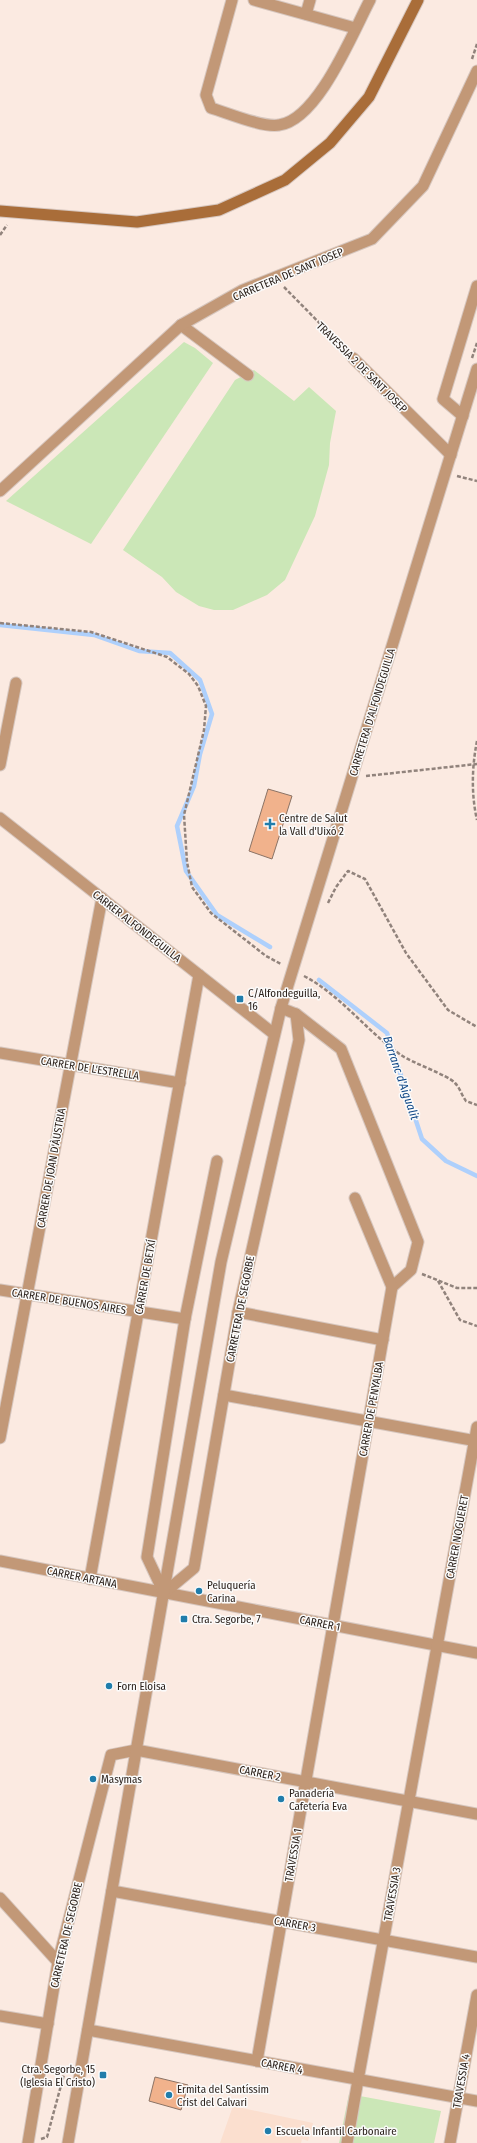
<svg xmlns="http://www.w3.org/2000/svg" width="477" height="2143" font-family="'Fira Sans Condensed',sans-serif">
<rect width="100%" height="100%" fill="#fbeae1"/>
<path fill="#fbdfcf" d="M 233,2106 L 313,2123 L 308,2141 L 302,2139 L 301,2143 L 220,2143 Z"/>
<g fill="#cbe7b7">
<path d="M 184,342 L 195,348 L 213,363 L 91,544 L 6,501 Z"/>
<path d="M 254,370 L 294,401 L 309,387 L 336,411 L 330,443 L 329,465 L 315,516 L 285,580 L 267,595 L 233,610 L 214,610 L 199,606 L 176,592 L 162,577 L 123,550 L 235,380 Z"/>
<path d="M 349,2094 L 441,2111 L 434,2143 L 339,2143 Z"/>
</g>
<g fill="none" stroke-linecap="round" stroke-linejoin="round">
<g stroke="#aed0fc" stroke-width="4.5">
<path d="M 0,625 L 94,635 L 139,651 L 170,653 L 200,680 L 212,714 L 200,754 L 194,786 L 177,826 L 186,871 L 217,915 L 270,947"/>
<path d="M 319,980 L 387,1033 L 422,1139 L 446,1161 L 477,1176"/>
</g>
</g>
<g fill="#f1b28c" stroke="#8b7365">
<path d="M 268,789 L 292,796 L 272,859 L 249,851 Z"/>
<path d="M 155,2077 L 188,2085 L 181,2110 L 149,2101 Z"/>
</g>
<g fill="none" stroke-linecap="round" stroke-linejoin="round">
<g stroke="#d6c6be" stroke-width="13">
<path id="pedestrian" d="M 347,2143 L 358,2080"/>
</g>
<g stroke="#d6c6be" stroke-width="13">
<g id="minor">
<path d="M 232,0 L 206,95 L 211,108 C 228,113 263,128 279,125 C 318,120 353,32 370,0"/>
<path d="M 254,0 L 355,28"/>
<path d="M 306,14 L 310,0"/>
<path d="M 181,325 L 248,375"/>
<path d="M 353,358 L 451,455"/>
<path d="M 463,416 L 443,399 L 477,286"/>
<path d="M 0,765 L 16,683"/>
<path d="M 281,1008 L 296,1014 L 341,1049 L 418,1242 L 411,1270 L 392,1287"/>
<path d="M 0,1053 L 180,1083"/>
<path d="M 0,1290 L 185,1319"/>
<path d="M 238,1312 L 383,1340"/>
<path d="M 224,1395 L 477,1441"/>
<path d="M 0,1438 L 102,898"/>
<path d="M 0,1561 L 477,1653"/>
<path d="M 90,1579 L 199,975"/>
<path d="M 164,1593 L 194,1568 L 238,1312 L 299,1040 L 296,1014"/>
<path d="M 164,1593 L 147,1557 L 185,1319 L 217,1161"/>
<path d="M 112,1891 L 477,1957"/>
<path d="M 0,1898 L 58,1962"/>
<path d="M 0,2016 L 48,2024"/>
<path d="M 88,2030 L 477,2101"/>
<path d="M 257,2061 L 392,1287 L 355,1198"/>
<path d="M 358,2080 L 477,1427"/>
<path d="M 28,2143 L 58,1962 L 111,1755 L 136,1750 L 477,1814"/>
<path d="M 450,2143 L 477,1995"/>
</g>
</g>
<g stroke="#d6c6be" stroke-width="13">
<g id="tertiary">
<path d="M 0,491 L 181,325 L 243,290 L 372,239 L 423,186 L 477,71"/>
<path d="M 0,818 L 274,1034"/>
<path d="M 68,2143 L 221,1262 L 281,1008 L 477,369"/>
</g>
</g>
<g stroke="#d6c6be" stroke-width="13">
<path id="secondary" d="M 0,211 L 137,222 L 219,210 L 285,180 L 330,143 L 369,97 L 418,0"/>
</g>
<g stroke="#91837c" stroke-width="2.5" stroke-dasharray="4 2" stroke-linecap="butt">
<path d="M 472,59 L 477,44"/>
<path d="M 0,235 L 7,225"/>
<path d="M 284,287 L 345,349"/>
<path d="M 472,358 L 477,343"/>
<path d="M 457,476 L 477,481"/>
<path d="M 0,623 L 91,632 L 167,657 L 189,674 L 198,686 L 206,706 L 204,730 L 184,815 L 187,862 L 192,887 L 211,913 L 266,956 L 281,964"/>
<path d="M 477,741 C 472,766 471,794 477,820"/>
<path d="M 366,776 L 477,764"/>
<path d="M 328,903 L 336,887 L 348,871 L 365,879 L 406,953 L 448,1010 L 477,1027"/>
<path d="M 304,976 C 342,996 366,1031 401,1055 C 412,1063 448,1075 455,1083 C 460,1088 462,1096 466,1101 L 477,1105"/>
<path d="M 422,1274 L 457,1288 L 477,1288"/>
<path d="M 438,1281 L 460,1320 L 477,1326"/>
<path d="M 41,2139 L 47,2137 L 66,2067"/>
</g>
<use href="#pedestrian" stroke="#c29877" stroke-width="11"/>
<use href="#minor" stroke="#c29877" stroke-width="11"/>
<use href="#tertiary" stroke="#c29877" stroke-width="11"/>
<use href="#secondary" stroke="#a96d39" stroke-width="11"/>
</g>
<g fill="#207dab" stroke="#fbfbfb" stroke-width="1.5">
<path d="M268 818h4v4h4v4h-4v4h-4v-4h-4v-4h4z"/>
<rect x="236" y="995" width="8" height="8" rx="2"/>
<circle cx="199" cy="1591" r="4"/>
<rect x="180" y="1615" width="8" height="8" rx="2"/>
<circle cx="109" cy="1686" r="4"/>
<circle cx="93" cy="1779" r="4"/>
<circle cx="281" cy="1799" r="4"/>
<rect x="99" y="2071" width="8" height="8" rx="2"/>
<circle cx="169" cy="2095" r="4"/>
<circle cx="268" cy="2131" r="4"/>
</g>
<g text-anchor="middle" stroke-width="3" stroke-linejoin="round" paint-order="stroke">
<g font-size="11" fill="#2c221c" stroke="#fbfbfb">
<text transform="translate(288 274) rotate(-23)" y="4">CARRETERA DE SANT JOSEP</text>
<text transform="translate(362 367) rotate(45)" y="4">TRAVESSIA 2 DE SANT JOSEP</text>
<text transform="translate(372 712) rotate(-73)" y="4">CARRETERA D'ALFONDEGUILLA</text>
<text transform="translate(137 926) rotate(38)" y="4">CARRER ALFONDEGUILLA</text>
<text transform="translate(90 1068) rotate(9)" y="4">CARRER DE L'ESTRELLA</text>
<text transform="translate(51 1168) rotate(-80)" y="4">CARRER DE JOAN D'ÀUSTRIA</text>
<text transform="translate(145 1277) rotate(-80)" y="4">CARRER DE BETXÍ</text>
<text transform="translate(69 1301) rotate(9)" y="4">CARRER DE BUENOS AIRES</text>
<text transform="translate(240 1309) rotate(-79)" y="4">CARRETERA DE SEGORBE</text>
<text transform="translate(371 1409) rotate(-80)" y="4">CARRER DE PENYALBA</text>
<text transform="translate(457 1537) rotate(-80)" y="4">CARRER NOGUERET</text>
<text transform="translate(82 1577) rotate(11)" y="4">CARRER ARTANA</text>
<text transform="translate(320 1623) rotate(11)" y="4">CARRER 1</text>
<text transform="translate(260 1773) rotate(11)" y="4">CARRER 2</text>
<text transform="translate(293 1855) rotate(-80)" y="4">TRAVESSIA 1</text>
<text transform="translate(392 1894) rotate(-80)" y="4">TRAVESSIA 3</text>
<text transform="translate(295 1924) rotate(10)" y="4">CARRER 3</text>
<text transform="translate(66 1935) rotate(-77)" y="4">CARRETERA DE SEGORBE</text>
<text transform="translate(282 2066) rotate(11)" y="4">CARRER 4</text>
<text transform="translate(461 2081) rotate(-80)" y="4">TRAVESSIA 4</text>
</g>
<g font-size="11" fill="#2c221c" stroke="#fbfbfb" text-anchor="start">
<text x="279" y="822">Centre de Salut<tspan x="279" dy="13">la Vall d'Uixó 2</tspan></text>
<text x="248" y="997">C/Alfondeguilla,<tspan x="248" dy="13">16</tspan></text>
<text x="207" y="1589">Peluquería<tspan x="207" dy="13">Carina</tspan></text>
<text x="192" y="1623">Ctra. Segorbe, 7</text>
<text x="117" y="1690">Forn Eloisa</text>
<text x="101" y="1783">Masymas</text>
<text x="289" y="1797">Panadería<tspan x="289" dy="13">Cafetería Eva</tspan></text>
<text x="95" y="2073" text-anchor="end">Ctra. Segorbe, 15<tspan x="95" dy="13">(Iglesia El Cristo)</tspan></text>
<text x="177" y="2093">Ermita del Santíssim<tspan x="177" dy="13">Crist del Calvari</tspan></text>
<text x="276" y="2135">Escuela Infantil Carbonaire</text>
</g>
<g font-size="12" font-style="italic" fill="#0f4786" stroke="#fbfbfb">
<text transform="translate(401 1078) rotate(71)" y="4">Barranc d'Aigualit</text>
</g>
</g>
</svg>
